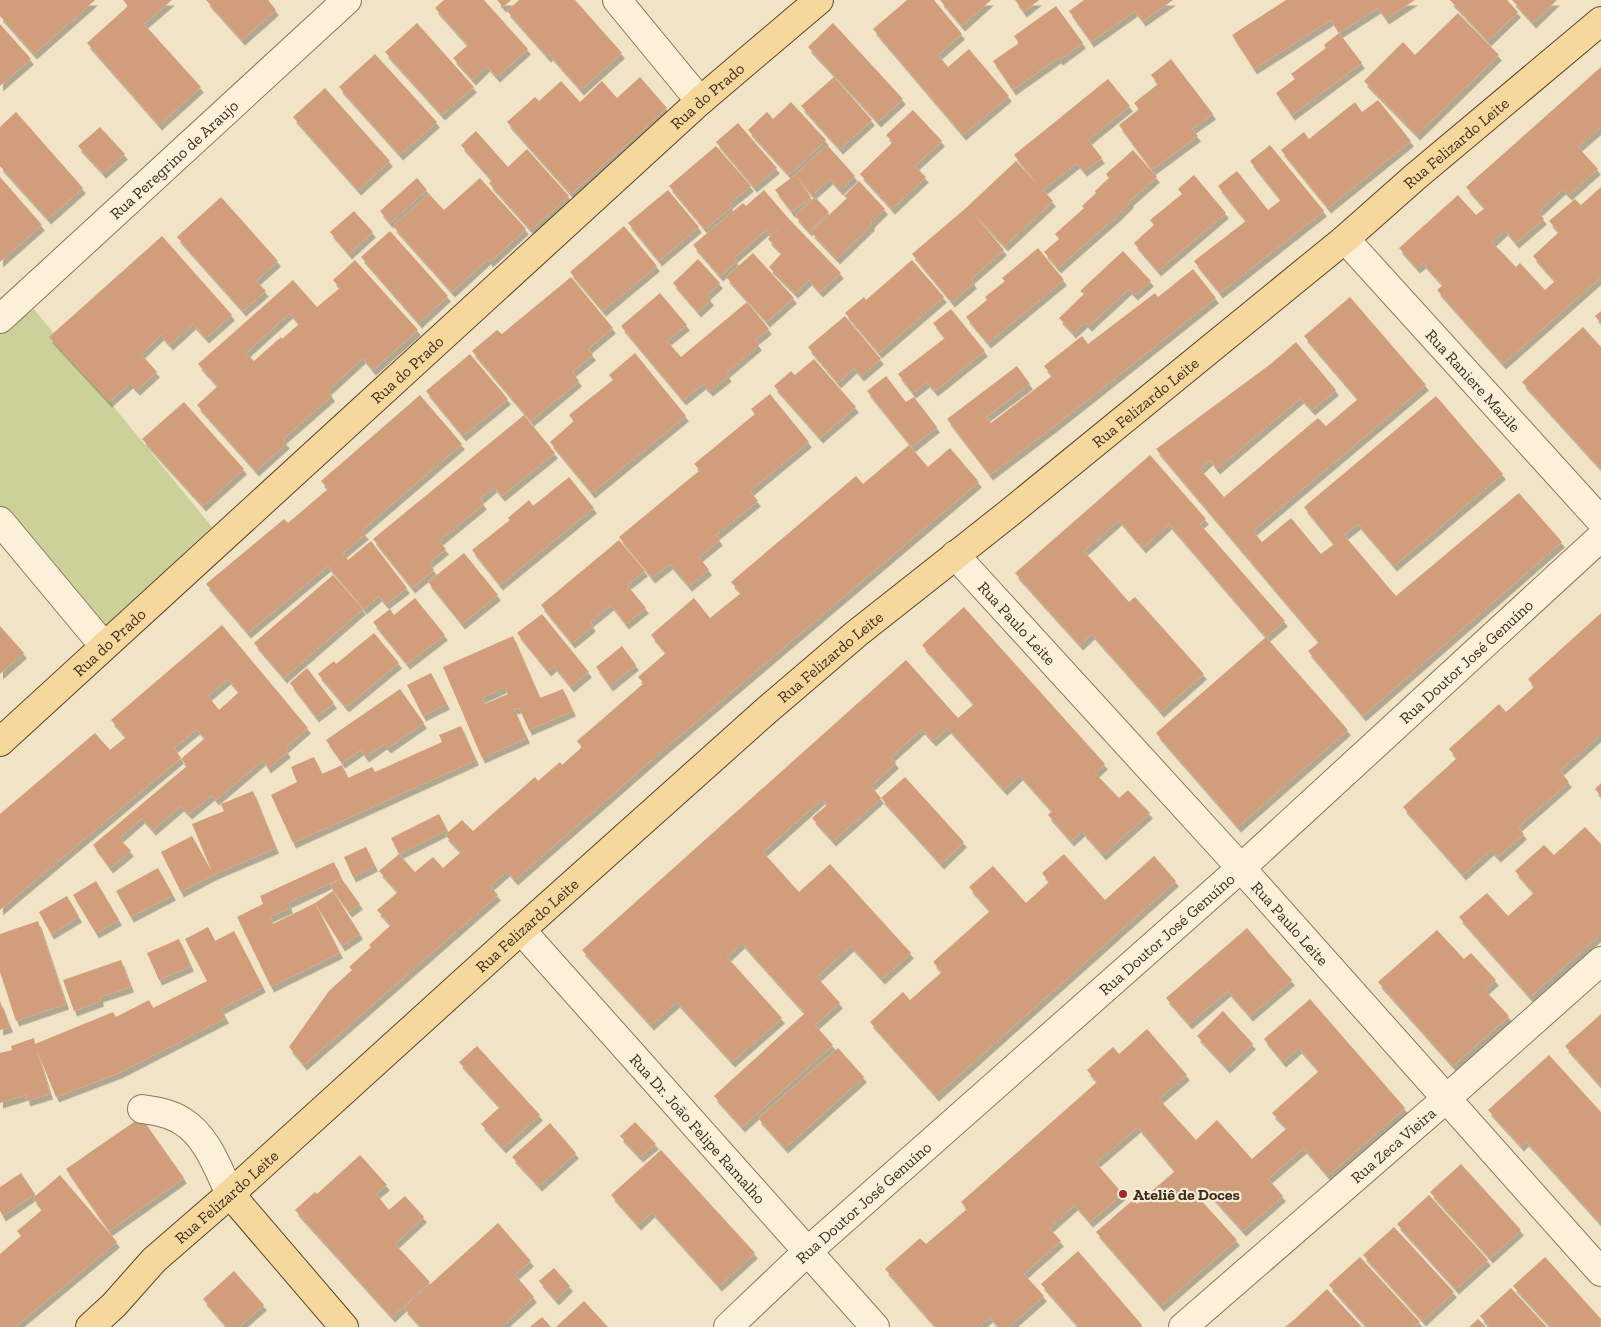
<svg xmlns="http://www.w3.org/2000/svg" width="1601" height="1327" font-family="'Zilla Slab',serif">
<defs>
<filter id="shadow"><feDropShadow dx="3" dy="5.5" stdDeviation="0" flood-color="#0004"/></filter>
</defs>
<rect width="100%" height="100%" fill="#f1e4c6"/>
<path fill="#ccd199" d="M 24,297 L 212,527 L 104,628 L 0,513 L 0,319 Z"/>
<g fill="#d29d7a" fill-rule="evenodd" filter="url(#shadow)">
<path d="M 0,0 L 95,0 L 34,54 L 0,16 Z"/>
<path d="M 123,0 L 172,0 L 144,24 L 201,87 L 159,125 L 87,43 L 128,6 Z"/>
<path d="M 206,0 L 268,0 L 276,10 L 242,40 Z"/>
<path d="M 444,0 L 484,0 L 528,49 L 497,77 L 487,66 L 473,80 L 453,58 L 468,45 L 435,8 Z"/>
<path d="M 497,0 L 511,0 L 503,7 Z"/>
<path d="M 519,0 L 575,0 L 622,53 L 581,90 L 550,55 L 548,57 L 507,11 Z"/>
<path d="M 907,0 L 934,0 L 962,34 L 938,55 L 948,67 L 969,49 L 1009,96 L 963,135 L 873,29 Z"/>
<path d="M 940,0 L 991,0 L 962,26 Z"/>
<path d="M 1015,0 L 1039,0 L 1024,12 Z"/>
<path d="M 1084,0 L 1173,0 L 1143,21 L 1135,11 L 1091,42 L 1069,11 Z"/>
<path d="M 1286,0 L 1415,0 L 1386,19 L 1378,8 L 1339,33 L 1362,63 L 1292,115 L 1276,93 L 1295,79 L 1291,74 L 1326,48 L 1324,45 L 1339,33 L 1331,20 L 1254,69 L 1232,35 Z"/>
<path d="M 1450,0 L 1507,0 L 1518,12 L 1488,41 Z"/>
<path d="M 1512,0 L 1557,0 L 1533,23 Z"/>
<path d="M 1056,6 L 1083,43 L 1060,60 L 1058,58 L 1013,90 L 993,61 L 1019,43 L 1014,36 Z"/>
<path d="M 1458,13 L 1499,55 L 1417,135 L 1364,81 L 1403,42 L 1415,55 Z"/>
<path d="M 417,23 L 474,87 L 442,115 L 385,52 Z"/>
<path d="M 833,23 L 903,99 L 878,122 L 808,47 Z"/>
<path d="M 0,24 L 31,59 L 0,86 Z"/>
<path d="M 375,54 L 437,122 L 400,155 L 339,87 Z"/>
<path d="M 1171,59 L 1213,114 L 1192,129 L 1198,136 L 1152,170 L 1119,125 L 1139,109 L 1134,103 L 1158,84 L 1151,75 Z"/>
<path d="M 1601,67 L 1601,127 L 1578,147 L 1598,169 L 1569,195 L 1563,189 L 1538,212 L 1544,219 L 1516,243 L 1505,230 L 1492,242 L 1516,267 L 1520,263 L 1545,290 L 1555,281 L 1533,256 L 1559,232 L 1549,221 L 1575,199 L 1581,205 L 1601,187 L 1601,277 L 1503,364 L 1437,290 L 1443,285 L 1423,263 L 1417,268 L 1399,248 L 1458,195 L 1476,215 L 1485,208 L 1466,187 Z"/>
<path d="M 640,77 L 667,108 L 571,194 L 507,122 L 535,97 L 539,101 L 561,81 L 580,102 L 602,81 L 617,98 Z"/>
<path d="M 834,77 L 872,120 L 840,149 L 801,106 Z"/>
<path d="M 1108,79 L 1130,106 L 1088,140 L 1102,158 L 1084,171 L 1077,163 L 1043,190 L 1053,201 L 1005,246 L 973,213 L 1004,250 L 971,279 L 974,283 L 952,302 L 912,254 L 967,207 L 1016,161 L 1040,187 L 1014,155 Z"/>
<path d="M 325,88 L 390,161 L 358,190 L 293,117 Z"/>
<path d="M 1378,100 L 1411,141 L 1328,208 L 1281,150 L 1304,132 L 1309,139 L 1355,102 L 1362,112 Z"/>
<path d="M 791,102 L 826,140 L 789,175 L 748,130 L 767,112 L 773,119 Z"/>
<path d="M 913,110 L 942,141 L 915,166 L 926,177 L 892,209 L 860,174 L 893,142 L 886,135 Z"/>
<path d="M 16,112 L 83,188 L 48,219 L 0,166 L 0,127 Z"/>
<path d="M 738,123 L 777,168 L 754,187 L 716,142 Z"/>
<path d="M 100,127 L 125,154 L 103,173 L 78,146 Z"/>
<path d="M 476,131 L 508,167 L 527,149 L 569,196 L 531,230 L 489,183 L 492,180 L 461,145 Z"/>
<path d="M 827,145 L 855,176 L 840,190 L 830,179 L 812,195 L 797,177 L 811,197 L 792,212 L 775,190 L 795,175 Z"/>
<path d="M 1270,145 L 1324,211 L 1220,293 L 1194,261 L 1246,221 L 1218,186 L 1237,171 L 1268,210 L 1281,200 L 1250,161 Z"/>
<path d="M 716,146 L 751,186 L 729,204 L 732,207 L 705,229 L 669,186 Z"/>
<path d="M 1133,150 L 1157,177 L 1130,201 L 1131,202 L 1117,216 L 1058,268 L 1044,252 L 1059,239 L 1055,234 L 1084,208 L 1082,206 L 1096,193 L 1095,191 L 1109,178 L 1106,174 Z"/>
<path d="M 1194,175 L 1226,213 L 1158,271 L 1134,243 L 1154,225 L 1150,220 L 1182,194 L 1178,189 Z"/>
<path d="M 0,177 L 42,225 L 0,262 Z"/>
<path d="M 417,178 L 427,190 L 390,223 L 380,211 Z"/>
<path d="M 480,178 L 526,229 L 490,262 L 488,259 L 452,292 L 393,226 L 429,194 L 444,210 Z"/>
<path d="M 859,181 L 885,209 L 871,223 L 872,225 L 837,259 L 811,232 L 847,198 L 844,196 Z"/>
<path d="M 668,190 L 699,227 L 659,261 L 628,223 Z"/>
<path d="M 764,190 L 789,219 L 841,273 L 820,292 L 809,280 L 795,293 L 769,267 L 782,253 L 768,239 L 783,225 L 771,235 L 766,230 L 734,258 L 737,261 L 720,276 L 693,245 L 743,203 L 746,206 Z"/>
<path d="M 221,197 L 278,261 L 256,281 L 266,291 L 243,311 L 177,237 Z"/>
<path d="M 815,197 L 829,212 L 809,231 L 795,216 Z"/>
<path d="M 354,211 L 373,232 L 349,254 L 330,232 Z"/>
<path d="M 624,226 L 657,266 L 603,311 L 570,272 Z"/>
<path d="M 390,231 L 448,296 L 419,323 L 361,257 Z"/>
<path d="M 162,236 L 232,315 L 206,338 L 193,324 L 170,345 L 161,335 L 141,354 L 157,372 L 137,390 L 130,383 L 109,402 L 49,337 Z"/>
<path d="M 1038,248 L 1064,280 L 988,343 L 966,317 L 987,300 L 985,297 L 1005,281 L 1002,278 Z"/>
<path d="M 1123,251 L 1151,281 L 1135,295 L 1129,289 L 1089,326 L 1085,322 L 1073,333 L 1059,318 L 1084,294 L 1080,291 Z"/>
<path d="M 753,253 L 794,298 L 767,322 L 726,277 Z"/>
<path d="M 698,259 L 720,283 L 707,295 L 711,300 L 698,312 L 673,283 Z"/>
<path d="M 355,260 L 418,330 L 373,370 L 363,358 L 328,390 L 332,396 L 283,439 L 287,443 L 256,471 L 197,405 L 218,386 L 198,364 L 293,280 L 317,307 L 340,288 L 333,280 ZM 290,313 L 299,324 L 282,339 L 281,337 L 254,361 L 246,353 Z"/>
<path d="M 912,260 L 944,297 L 879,353 L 845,313 L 864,297 L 866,300 Z"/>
<path d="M 1193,269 L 1216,298 L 1056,425 L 990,475 L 947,419 L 1017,366 L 1030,384 L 986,417 L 991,423 L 1052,376 L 1044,366 L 1082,336 L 1088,344 L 1155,293 L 1158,297 Z"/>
<path d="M 571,277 L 613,328 L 588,349 L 593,355 L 572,372 L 579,381 L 531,421 L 472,351 L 497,330 L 502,334 Z"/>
<path d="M 660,293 L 687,325 L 667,341 L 681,357 L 747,302 L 769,329 L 755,340 L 759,345 L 726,373 L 729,376 L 710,391 L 703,384 L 683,400 L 621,326 Z"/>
<path d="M 1350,297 L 1426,385 L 1253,531 L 1262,542 L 1291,518 L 1321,554 L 1334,544 L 1304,507 L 1436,396 L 1503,474 L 1394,566 L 1358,524 L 1344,535 L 1396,596 L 1519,493 L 1562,542 L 1363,716 L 1308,651 L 1319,642 L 1156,449 L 1272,363 L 1296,342 L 1336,390 L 1312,410 L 1301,398 L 1217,469 L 1210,460 L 1200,469 L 1224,497 L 1318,418 L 1326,426 L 1358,399 L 1304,336 Z"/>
<path d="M 951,309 L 985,351 L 935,391 L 927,382 L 913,393 L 898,374 L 945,338 L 933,323 Z"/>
<path d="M 1601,311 L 1601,323 L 1595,316 Z"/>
<path d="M 845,316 L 881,359 L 861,376 L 854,368 L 838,383 L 808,347 Z"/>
<path d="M 1583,327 L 1601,347 L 1601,469 L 1522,382 Z"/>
<path d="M 635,353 L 686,416 L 592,493 L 550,442 L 574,421 L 569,415 L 613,380 L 609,375 Z"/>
<path d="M 470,354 L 508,399 L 463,436 L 426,391 Z"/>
<path d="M 814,359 L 856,407 L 820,438 L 774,386 L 791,371 L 795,375 Z"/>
<path d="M 886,376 L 906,402 L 914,397 L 937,427 L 912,447 L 867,391 Z"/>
<path d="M 770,394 L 809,442 L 750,491 L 758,501 L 716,535 L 720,540 L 699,557 L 709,570 L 689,586 L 670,564 L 652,578 L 619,537 L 700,470 L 694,464 L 755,414 L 751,409 Z"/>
<path d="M 420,395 L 462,444 L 362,530 L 366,534 L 343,553 L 348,560 L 371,541 L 407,588 L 386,604 L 379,596 L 364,609 L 328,566 L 248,633 L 206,584 L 284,519 L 288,523 L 328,489 L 321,481 Z"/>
<path d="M 184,402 L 244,469 L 203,506 L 142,439 Z"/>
<path d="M 524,415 L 555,453 L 502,496 L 494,487 L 480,499 L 484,504 L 439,541 L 446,549 L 429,563 L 434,570 L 412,588 L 373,539 Z"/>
<path d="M 909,445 L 928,467 L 950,448 L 979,482 L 662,751 L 515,880 L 507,871 L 490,886 L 498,895 L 304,1065 L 289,1047 L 329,991 L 352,970 L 349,967 L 371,947 L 369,945 L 391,925 L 377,910 L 398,892 L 379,871 L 399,854 L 391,838 L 439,814 L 447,830 L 399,854 L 415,872 L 433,857 L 443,868 L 461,852 L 445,835 L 462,820 L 473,831 L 535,777 L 538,781 L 560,762 L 562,765 L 582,747 L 577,741 L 644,683 L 638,677 L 666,653 L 651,635 L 694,598 L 710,618 L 741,593 L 731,582 L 856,476 L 863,484 Z"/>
<path d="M 1150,455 L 1206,519 L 1200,524 L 1285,621 L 1266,637 L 1348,730 L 1238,827 L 1156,733 L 1266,637 L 1169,524 L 1143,548 L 1119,520 L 1084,551 L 1129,602 L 1135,597 L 1204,674 L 1161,712 L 1092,634 L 1080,645 L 1015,573 Z"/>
<path d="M 569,477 L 594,508 L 500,585 L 472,550 L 510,520 L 508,518 L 529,500 L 533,506 Z"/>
<path d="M 619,540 L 645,571 L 627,585 L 646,608 L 626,624 L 611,605 L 590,622 L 593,626 L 572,643 L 541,605 Z"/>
<path d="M 464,553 L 498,595 L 462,624 L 428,582 Z"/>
<path d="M 333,575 L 363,609 L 284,678 L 254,643 Z"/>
<path d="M 415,598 L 445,635 L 407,664 L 373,622 L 390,609 L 394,615 Z"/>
<path d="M 964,607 L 1105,764 L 1095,773 L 1119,798 L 1128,790 L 1150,813 L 1103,855 L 1082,831 L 1071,841 L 1048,815 L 1052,811 L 1020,775 L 1004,790 L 948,728 L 933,741 L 922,729 L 891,757 L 896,763 L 871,786 L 881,798 L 905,777 L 964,842 L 941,864 L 881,798 L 833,841 L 812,818 L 827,805 L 822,799 L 763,852 L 799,892 L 830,864 L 911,953 L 882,979 L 851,946 L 817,977 L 840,1003 L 815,1025 L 833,1045 L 742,1127 L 714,1096 L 805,1013 L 742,943 L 727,957 L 782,1018 L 732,1062 L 677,1002 L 651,1025 L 582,950 L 906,660 L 958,718 L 974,704 L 922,645 Z"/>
<path d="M 1601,613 L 1601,734 L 1560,771 L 1569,782 L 1518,827 L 1524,834 L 1498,857 L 1491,850 L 1463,875 L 1403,807 L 1457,758 L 1449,749 L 1499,704 L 1506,712 L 1534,687 L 1528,679 Z"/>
<path d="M 542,614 L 589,672 L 571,687 L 554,666 L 548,671 L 517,633 Z"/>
<path d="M 222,625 L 308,728 L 285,748 L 288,752 L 268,768 L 263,760 L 216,800 L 212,795 L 189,814 L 181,806 L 153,830 L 142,818 L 119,838 L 131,851 L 110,868 L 93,845 L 187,766 L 181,759 L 205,738 L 197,729 L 174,748 L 181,758 L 0,910 L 0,814 L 95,733 L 110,750 L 126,737 L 111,720 ZM 228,679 L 239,692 L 219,710 L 208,696 Z"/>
<path d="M 0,626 L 24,653 L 0,674 Z"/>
<path d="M 374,633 L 399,663 L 346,707 L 318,674 L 334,661 L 336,664 Z"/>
<path d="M 513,636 L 540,698 L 563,689 L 573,711 L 529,730 L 519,708 L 514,709 L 527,738 L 482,758 L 443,667 ZM 505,687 L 508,694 L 485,704 L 482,698 Z"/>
<path d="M 622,646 L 636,665 L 610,686 L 596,667 Z"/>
<path d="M 307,668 L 334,703 L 316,717 L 290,683 Z"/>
<path d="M 431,673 L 447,704 L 423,716 L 407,685 Z"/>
<path d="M 400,689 L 424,723 L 388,748 L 384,744 L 366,757 L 361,750 L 342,763 L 326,740 Z"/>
<path d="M 461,726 L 476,760 L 293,843 L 271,795 L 297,782 L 291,767 L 314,757 L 322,774 L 342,765 L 348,778 L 372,767 L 375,772 L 442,742 L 439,735 Z"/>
<path d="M 1601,783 L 1601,796 L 1595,789 Z"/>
<path d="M 253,791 L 276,848 L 213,875 L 181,892 L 161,852 L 192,836 L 212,872 L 192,824 L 224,811 L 221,804 Z"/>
<path d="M 1585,827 L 1601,844 L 1601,934 L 1530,997 L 1459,917 L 1487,893 L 1508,916 L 1534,893 L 1515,871 L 1544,845 L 1554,855 Z"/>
<path d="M 366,847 L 375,866 L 353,877 L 344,857 Z"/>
<path d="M 1064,854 L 1105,900 L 1154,856 L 1176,881 L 936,1096 L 870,1022 L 903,992 L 910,1000 L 942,972 L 933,962 L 990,911 L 969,887 L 993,866 L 1026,903 L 1049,882 L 1042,873 Z"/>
<path d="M 334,862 L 341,878 L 288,903 L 290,908 L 270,917 L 273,924 L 315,903 L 333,891 L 360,934 L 342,946 L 315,903 L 340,953 L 271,987 L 237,917 L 263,904 L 260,896 Z"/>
<path d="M 158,868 L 173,895 L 131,917 L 116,891 Z"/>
<path d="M 341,878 L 360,904 L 349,912 L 330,886 Z"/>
<path d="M 96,881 L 119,920 L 96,933 L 73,895 Z"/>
<path d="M 67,896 L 79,917 L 51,934 L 39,912 Z"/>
<path d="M 38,921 L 66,1004 L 16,1021 L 0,972 L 0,934 Z"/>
<path d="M 208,927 L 215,941 L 234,931 L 263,987 L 221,1009 L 226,1018 L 119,1073 L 56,1097 L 36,1048 L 50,1094 L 27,1101 L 26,1095 L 0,1103 L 0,1053 L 12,1050 L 11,1046 L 34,1038 L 35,1044 L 113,1012 L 116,1017 L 149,1000 L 153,1008 L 207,981 L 185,939 Z"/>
<path d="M 1247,928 L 1292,980 L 1250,1016 L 1228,991 L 1189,1024 L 1166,998 Z"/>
<path d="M 1437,930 L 1464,959 L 1471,953 L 1496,980 L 1485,990 L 1509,1016 L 1453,1066 L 1378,982 Z"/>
<path d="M 179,939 L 191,966 L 159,980 L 147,953 Z"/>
<path d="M 121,960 L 131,987 L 100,997 L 101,1001 L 74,1011 L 63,980 Z"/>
<path d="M 1310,999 L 1405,1108 L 1328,1176 L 1304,1148 L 1268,1179 L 1283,1196 L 1243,1231 L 1207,1191 L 1199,1198 L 1237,1240 L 1161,1306 L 1096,1232 L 1133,1200 L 1137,1204 L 1175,1171 L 1138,1127 L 1096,1163 L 1123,1194 L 1090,1222 L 1075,1205 L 1049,1228 L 1061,1241 L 1024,1274 L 1044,1296 L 1009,1327 L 999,1327 L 990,1317 L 978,1327 L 936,1327 L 885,1269 L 920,1238 L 926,1244 L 967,1209 L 961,1202 L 1097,1082 L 1087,1070 L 1113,1047 L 1119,1054 L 1147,1029 L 1187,1075 L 1159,1099 L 1196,1140 L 1217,1120 L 1252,1159 L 1287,1128 L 1272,1113 L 1319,1071 L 1299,1048 L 1283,1062 L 1264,1039 Z"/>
<path d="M 0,1001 L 10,1027 L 0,1030 Z"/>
<path d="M 1223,1011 L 1253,1044 L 1227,1068 L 1197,1036 Z"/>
<path d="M 1601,1014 L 1601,1086 L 1565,1046 Z"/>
<path d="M 477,1046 L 540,1115 L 503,1148 L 481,1124 L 500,1107 L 459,1062 Z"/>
<path d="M 838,1048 L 864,1077 L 785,1148 L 758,1118 Z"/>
<path d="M 1549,1055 L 1601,1112 L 1601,1224 L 1526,1141 L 1521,1146 L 1488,1110 Z"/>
<path d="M 141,1117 L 184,1178 L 109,1231 L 66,1169 Z"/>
<path d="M 635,1122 L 656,1144 L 640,1157 L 620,1136 Z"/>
<path d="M 550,1123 L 576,1153 L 539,1186 L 512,1157 Z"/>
<path d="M 661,1150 L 755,1253 L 719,1286 L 652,1212 L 638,1225 L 611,1195 Z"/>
<path d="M 360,1155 L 387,1185 L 376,1194 L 389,1210 L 405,1196 L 424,1217 L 395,1244 L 430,1282 L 392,1317 L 295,1210 L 315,1192 L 317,1194 Z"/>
<path d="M 1461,1164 L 1521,1230 L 1490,1258 L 1430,1192 Z"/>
<path d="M 21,1173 L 35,1194 L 3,1216 L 0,1211 L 0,1187 Z"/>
<path d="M 60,1175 L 117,1242 L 15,1327 L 0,1327 L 0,1254 L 21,1236 L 17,1231 L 42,1210 L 33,1198 Z"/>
<path d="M 1429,1195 L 1488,1260 L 1456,1289 L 1397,1224 Z"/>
<path d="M 498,1223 L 531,1261 L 515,1275 L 534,1297 L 501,1327 L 421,1327 L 404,1308 Z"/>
<path d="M 1394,1227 L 1454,1292 L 1423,1321 L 1363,1255 Z"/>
<path d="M 1078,1251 L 1142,1325 L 1140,1327 L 1079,1327 L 1041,1284 Z"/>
<path d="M 1360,1257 L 1420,1322 L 1414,1327 L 1367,1327 L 1329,1285 Z"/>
<path d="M 1545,1257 L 1601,1319 L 1600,1327 L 1551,1327 L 1513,1286 Z"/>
<path d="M 554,1268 L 570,1286 L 556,1300 L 539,1281 Z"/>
<path d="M 234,1271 L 264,1305 L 239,1327 L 227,1327 L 203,1299 Z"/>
<path d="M 1511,1288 L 1547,1327 L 1490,1327 L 1480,1316 Z"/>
<path d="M 1327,1289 L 1362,1327 L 1285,1327 L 1296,1318 Z"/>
<path d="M 584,1301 L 608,1327 L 556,1327 Z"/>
<path d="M 542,1317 L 551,1327 L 530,1327 Z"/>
<path d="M 1478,1319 L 1486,1327 L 1469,1327 Z"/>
</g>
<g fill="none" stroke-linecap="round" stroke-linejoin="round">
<g stroke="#8f755a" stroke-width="30">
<g id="minor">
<path d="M 617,0 L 700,101"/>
<path id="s1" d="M 1345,239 L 1601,521"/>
<path id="s2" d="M 0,319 L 347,0"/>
<path d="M 0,521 L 104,646"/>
<path id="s3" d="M 955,555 L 1241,868 L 1601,1272"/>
<path id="s4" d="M 521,930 L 875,1327"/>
<path d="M 142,1109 C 155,1111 170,1113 182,1121 C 207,1136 218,1169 230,1194"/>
<path id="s5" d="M 728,1327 L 808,1251 L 1241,868 L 1601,537"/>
<path id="s6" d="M 1183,1327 L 1447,1098 L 1601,961"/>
</g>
</g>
<g stroke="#5c432e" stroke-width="30">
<g id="major">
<path id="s7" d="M 0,742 L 700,101 L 819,0"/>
<path d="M 230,1194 L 344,1327"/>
<path id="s8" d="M 90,1327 L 114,1305 L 154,1260 L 230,1194 L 521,930 L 767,710 L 856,634 L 1008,514 L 1345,239 L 1415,177 L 1601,21"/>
</g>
</g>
<use href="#minor" stroke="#fbf1db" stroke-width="28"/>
<use href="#major" stroke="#f6d89d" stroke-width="28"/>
</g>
<circle fill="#a22629" stroke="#f8eed7" stroke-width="2" cx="1123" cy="1194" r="5"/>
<g text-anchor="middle" stroke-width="4.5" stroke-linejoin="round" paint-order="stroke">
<g font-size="16" fill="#3e2d1f" stroke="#f8eed7">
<text dy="6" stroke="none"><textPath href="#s7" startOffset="958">Rua do Prado</textPath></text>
<text dy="6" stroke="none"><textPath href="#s8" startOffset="1809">Rua Felizardo Leite</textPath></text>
<text dy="6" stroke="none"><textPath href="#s2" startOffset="236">Rua Peregrino de Araujo</textPath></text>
<text dy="6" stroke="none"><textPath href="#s7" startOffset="552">Rua do Prado</textPath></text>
<text dy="6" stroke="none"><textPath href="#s1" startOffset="191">Rua Raniere Mazile</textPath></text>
<text dy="6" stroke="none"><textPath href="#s8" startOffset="1404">Rua Felizardo Leite</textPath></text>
<text dy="6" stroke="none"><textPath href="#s3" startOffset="92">Rua Paulo Leite</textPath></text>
<text dy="6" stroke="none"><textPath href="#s7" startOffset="148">Rua do Prado</textPath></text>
<text dy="6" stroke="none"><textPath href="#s8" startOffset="999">Rua Felizardo Leite</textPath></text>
<text dy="6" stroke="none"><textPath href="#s5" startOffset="994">Rua Doutor José Genuíno</textPath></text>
<text dy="6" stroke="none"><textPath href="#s3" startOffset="498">Rua Paulo Leite</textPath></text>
<text dy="6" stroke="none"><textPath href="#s8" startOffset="594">Rua Felizardo Leite</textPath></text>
<text dy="6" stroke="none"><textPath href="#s5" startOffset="589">Rua Doutor José Genuíno</textPath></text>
<text dy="6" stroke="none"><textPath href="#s4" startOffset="266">Rua Dr. João Felipe Ramalho</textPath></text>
<text dy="6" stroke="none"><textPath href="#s6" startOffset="278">Rua Zeca Vieira</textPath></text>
<text dy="6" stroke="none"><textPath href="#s8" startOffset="189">Rua Felizardo Leite</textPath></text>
<text dy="6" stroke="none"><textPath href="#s5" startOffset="184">Rua Doutor José Genuíno</textPath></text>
</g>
<g font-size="16" font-weight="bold" fill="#3e2d1f" stroke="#f8eed7" text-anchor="start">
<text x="1133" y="1200">Ateliê de Doces</text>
</g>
</g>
</svg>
